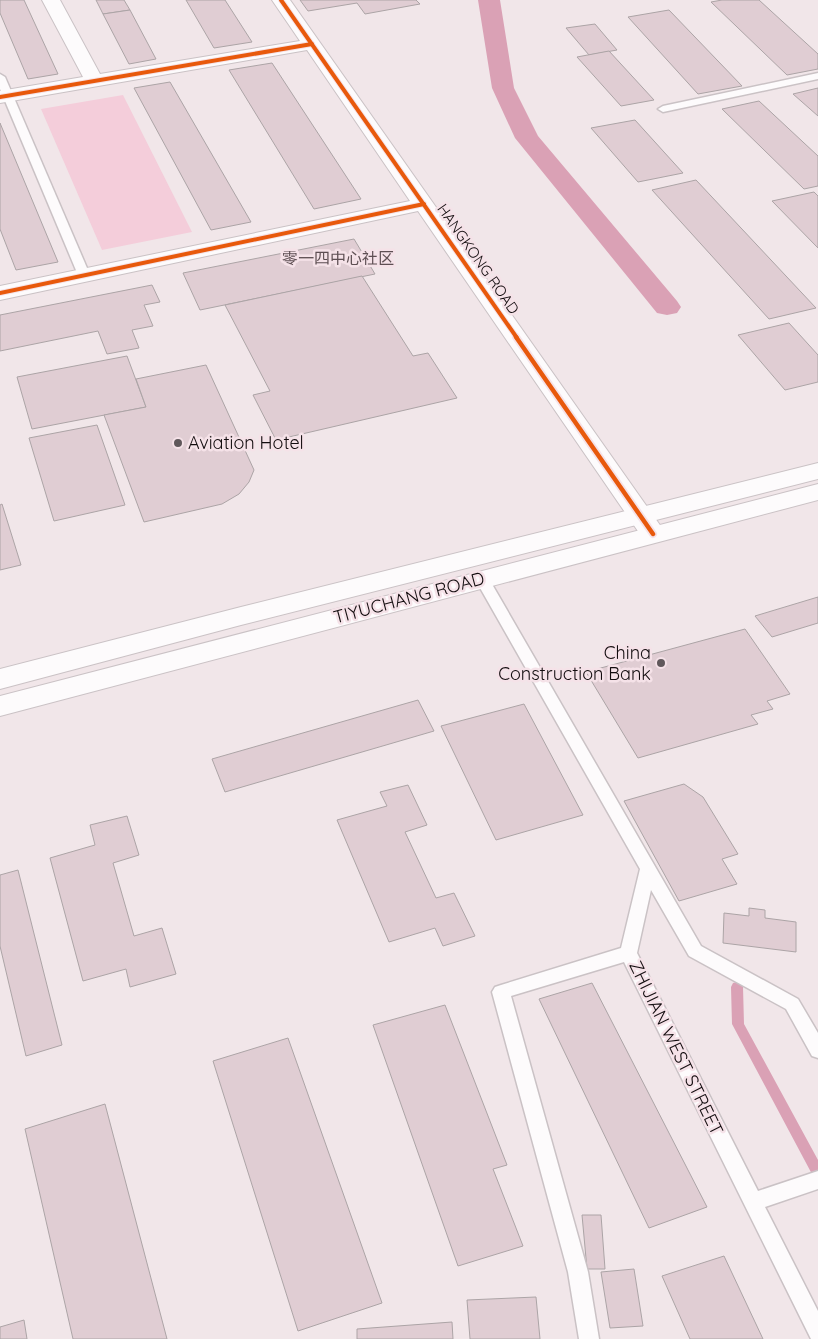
<svg xmlns="http://www.w3.org/2000/svg" width="818" height="1339" font-family="Quicksand,'Noto Sans SC',sans-serif">
<rect width="100%" height="100%" fill="#f1e6e9"/>
<path fill="#f4cdda" d="M 123,95 L 192,232 L 102,250 L 41,109 Z"/>
<g fill="none" stroke-linecap="round" stroke-linejoin="round">
<path fill="#daa1b5" fill-rule="evenodd" d="M 737,982 L 741,983 L 743,987 L 744,1024 L 818,1160 L 818,1178 L 813,1176 L 732,1024 L 731,987 L 733,983 Z"/>
<path fill="#daa1b5" fill-rule="evenodd" d="M 478,0 L 500,0 L 514,88 L 538,136 L 677,301 L 681,307 L 677,313 L 667,315 L 657,313 L 515,138 L 492,88 Z"/>
</g>
<g fill="#e0cdd3" stroke="#aca4a6">
<path d="M 0,0 L 24,0 L 58,74 L 28,79 L 0,13 Z"/>
<path d="M 96,0 L 124,0 L 130,10 L 103,14 Z"/>
<path d="M 186,0 L 225,0 L 252,42 L 214,48 Z"/>
<path d="M 300,0 L 416,0 L 420,4 L 365,14 L 357,3 L 308,11 Z"/>
<path d="M 722,0 L 759,0 L 818,54 L 818,69 L 787,75 L 711,2 Z"/>
<path d="M 130,10 L 156,59 L 129,64 L 103,14 Z"/>
<path d="M 669,10 L 742,86 L 698,94 L 628,17 Z"/>
<path d="M 595,24 L 617,50 L 589,55 L 566,28 Z"/>
<path d="M 609,51 L 654,100 L 621,106 L 577,57 Z"/>
<path d="M 272,63 L 361,199 L 314,209 L 229,70 Z"/>
<path d="M 170,82 L 251,222 L 211,230 L 134,88 Z"/>
<path d="M 818,88 L 818,116 L 793,94 Z"/>
<path d="M 759,101 L 818,156 L 818,186 L 804,189 L 722,109 Z"/>
<path d="M 635,120 L 683,173 L 638,182 L 591,128 Z"/>
<path d="M 0,123 L 58,262 L 16,270 L 0,229 Z"/>
<path d="M 696,180 L 816,308 L 769,319 L 652,190 Z"/>
<path d="M 814,192 L 818,196 L 818,248 L 772,201 Z"/>
<path d="M 354,239 L 375,274 L 200,310 L 183,273 Z"/>
<path d="M 362,276 L 413,356 L 428,353 L 457,398 L 276,440 L 253,395 L 270,391 L 225,305 Z"/>
<path d="M 152,285 L 160,302 L 144,305 L 153,326 L 132,330 L 139,348 L 107,354 L 98,331 L 0,351 L 0,315 Z"/>
<path d="M 789,323 L 818,355 L 818,382 L 785,390 L 738,335 Z"/>
<path d="M 127,356 L 146,407 L 32,429 L 17,377 Z"/>
<path d="M 206,365 L 254,470 L 249,482 L 239,494 L 222,504 L 144,522 L 104,415 L 146,407 L 136,379 Z"/>
<path d="M 97,425 L 125,505 L 54,521 L 29,438 Z"/>
<path d="M 2,504 L 21,565 L 0,570 L 0,505 Z"/>
<path d="M 818,597 L 818,623 L 772,637 L 755,616 Z"/>
<path d="M 745,629 L 790,694 L 767,701 L 773,709 L 751,715 L 758,724 L 638,758 L 586,672 Z"/>
<path d="M 418,700 L 434,731 L 225,792 L 212,759 Z"/>
<path d="M 524,704 L 583,815 L 496,840 L 441,726 Z"/>
<path d="M 684,784 L 703,797 L 738,854 L 722,859 L 737,884 L 679,901 L 624,801 Z"/>
<path d="M 408,785 L 427,825 L 405,832 L 436,898 L 454,893 L 475,936 L 443,946 L 435,928 L 389,942 L 337,820 L 387,806 L 380,792 Z"/>
<path d="M 127,816 L 139,855 L 113,863 L 134,936 L 162,928 L 176,974 L 130,987 L 126,969 L 83,981 L 50,858 L 95,845 L 90,825 Z"/>
<path d="M 18,870 L 62,1045 L 26,1056 L 0,946 L 0,875 Z"/>
<path d="M 749,908 L 765,910 L 765,918 L 796,922 L 796,952 L 723,943 L 724,913 L 749,916 Z"/>
<path d="M 592,983 L 707,1207 L 649,1228 L 539,999 Z"/>
<path d="M 445,1005 L 507,1165 L 493,1169 L 523,1246 L 458,1266 L 373,1025 Z"/>
<path d="M 288,1038 L 382,1303 L 298,1331 L 213,1061 Z"/>
<path d="M 105,1104 L 167,1339 L 73,1339 L 25,1129 Z"/>
<path d="M 582,1215 L 601,1215 L 605,1269 L 587,1269 Z"/>
<path d="M 724,1256 L 763,1339 L 690,1339 L 662,1276 Z"/>
<path d="M 634,1269 L 643,1326 L 610,1328 L 601,1272 Z"/>
<path d="M 536,1297 L 540,1339 L 470,1339 L 467,1300 Z"/>
<path d="M 24,1320 L 27,1339 L 0,1339 L 0,1327 Z"/>
<path d="M 452,1322 L 453,1339 L 357,1339 L 357,1329 Z"/>
</g>
<g fill="none" stroke-linecap="round" stroke-linejoin="round">
<g stroke="#cac2c5" stroke-width="3">
<g id="service">
<path d="M 818,73 L 818,79 L 663,112 L 658,109 L 663,106 Z"/>
<path d="M 0,74 L 5,77 L 90,275 L 88,277 L 80,277 L 78,275 L 0,89 Z"/>
<path d="M 482,574 L 487,576 L 489,579 L 701,946 L 798,999 L 818,1033 L 818,1058 L 812,1056 L 786,1009 L 689,956 L 651,890 L 637,953 L 758,1191 L 818,1171 L 818,1189 L 765,1207 L 818,1311 L 818,1339 L 811,1339 L 624,962 L 511,996 L 588,1272 L 599,1339 L 579,1339 L 568,1272 L 492,992 L 495,987 L 501,985 L 621,948 L 640,869 L 475,579 L 477,576 Z"/>
</g>
</g>
<g stroke="#cac2c5" stroke-width="2">
<path id="minor" d="M 42,0 L 60,0 L 100,74 L 300,41 L 272,0 L 290,0 L 662,528 L 666,534 L 662,540 L 653,542 L 644,540 L 418,211 L 0,300 L 0,286 L 410,201 L 307,50 L 0,103 L 0,91 L 83,77 Z"/>
</g>
<g stroke="#cac2c5" stroke-width="2">
<g id="secondary">
<path d="M 818,463 L 818,479 L 241,625 L 0,689 L 0,669 L 241,607 Z"/>
<path d="M 818,484 L 818,500 L 0,716 L 0,696 Z"/>
</g>
</g>
<use href="#service" fill="#fdfbfc" fill-rule="evenodd"/>
<use href="#minor" fill="#fdfbfc" fill-rule="evenodd"/>
<use href="#secondary" fill="#fdfbfc" fill-rule="evenodd"/>
<g stroke="#f5e2e8" stroke-width="6">
<g id="cycleway-far1">
<path d="M 281,0 L 517,338"/>
<path d="M 0,97 L 312,44"/>
<path d="M 0,293 L 424,204"/>
</g>
</g>
<g stroke="#f5e2e8" stroke-width="8">
<path id="cycleway" d="M 516,337 L 653,534"/>
</g>
<use href="#cycleway-far1" stroke="#e8590c" stroke-width="4"/>
<use href="#cycleway" stroke="#e8590c" stroke-width="4.5"/>
</g>
<g fill="#60585b" stroke="#f5e2e8" stroke-width="2">
<circle cx="178" cy="443" r="5"/>
<circle cx="661" cy="663" r="5"/>
</g>
<g text-anchor="middle" stroke-width="5" stroke-linejoin="round" paint-order="stroke">
<g font-size="15" fill="#120c0e" stroke="#f5e2e8">
<text transform="translate(478 259) rotate(55)" y="5">HANGKONG ROAD</text>
</g>
<g font-size="16" fill="#5e4f53" stroke="#f5e2e8">
<text x="338" y="264">零一四中心社区</text>
</g>
<g font-size="18" fill="#120c0e" stroke="#f5e2e8" text-anchor="start">
<text x="188" y="449">Aviation Hotel</text>
<text x="651" y="659" text-anchor="end">China<tspan x="651" dy="21">Construction Bank</tspan></text>
</g>
<g font-size="18" fill="#120c0e" stroke="#f5e2e8">
<text transform="translate(409 598) rotate(-15)" y="6">TIYUCHANG ROAD</text>
<text transform="translate(676 1048) rotate(64)" y="6">ZHIJIAN WEST STREET</text>
</g>
</g>
</svg>
